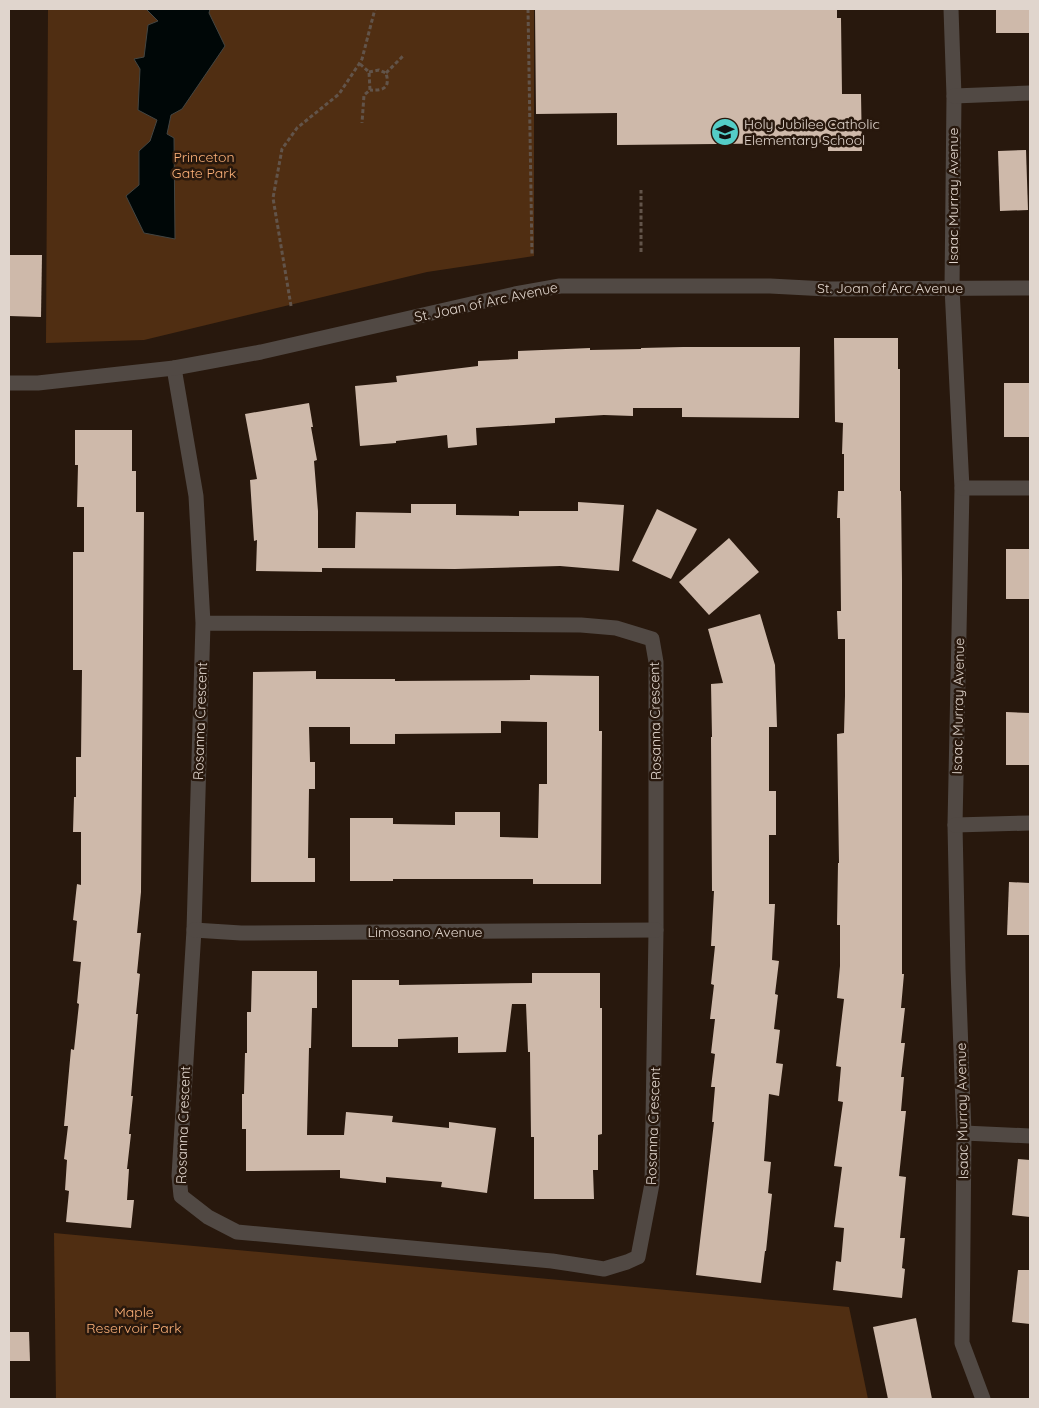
<svg xmlns="http://www.w3.org/2000/svg" width="1039" height="1408" font-family="Quicksand,sans-serif">
<rect width="100%" height="100%" fill="#28180d"/>
<g fill="#502e12">
<path d="M 48,9 L 534,9 L 534,256 L 427,272 L 144,340 L 46,343 Z"/>
<path d="M 54,1233 L 849,1307 L 868,1399 L 56,1399 Z"/>
</g>
<path fill="#000707" stroke="#434542" d="M 146,9 L 210,9 L 209,13 L 225,46 L 182,109 L 171,115 L 167,134 L 174,138 L 175,239 L 144,233 L 126,196 L 139,185 L 139,151 L 150,141 L 157,120 L 138,110 L 140,69 L 134,59 L 144,57 L 148,25 L 158,21 Z"/>
<g fill="#ceb9aa">
<path d="M 535,9 L 837,9 L 837,18 L 841,18 L 842,94 L 861,94 L 862,151 L 828,151 L 828,143 L 617,145 L 617,113 L 536,114 Z"/>
<rect x="996" y="9" width="34" height="24"/>
<path d="M 1026,150 L 1028,210 L 1000,211 L 998,151 Z"/>
<path d="M 10,255 L 42,255 L 41,317 L 9,316 Z"/>
<path d="M 834,338 L 898,338 L 898,369 L 900,369 L 900,491 L 901,491 L 902,580 L 902,974 L 904,974 L 901,1008 L 905,1008 L 901,1043 L 905,1043 L 901,1077 L 904,1077 L 901,1111 L 906,1111 L 899,1176 L 906,1177 L 900,1238 L 905,1238 L 902,1268 L 905,1269 L 902,1298 L 833,1290 L 836,1261 L 841,1262 L 844,1228 L 834,1227 L 842,1167 L 834,1166 L 843,1102 L 838,1101 L 841,1067 L 836,1066 L 844,999 L 837,998 L 840,966 L 840,925 L 837,925 L 838,863 L 839,863 L 837,734 L 844,733 L 845,696 L 845,639 L 838,639 L 837,611 L 841,611 L 840,518 L 837,518 L 838,491 L 844,491 L 844,454 L 842,454 L 843,423 L 835,422 Z"/>
<path d="M 683,347 L 800,347 L 799,418 L 682,417 L 682,408 L 633,408 L 633,416 L 604,415 L 555,418 L 555,423 L 476,428 L 477,445 L 448,448 L 447,435 L 396,441 L 396,443 L 360,446 L 355,386 L 397,382 L 396,376 L 478,366 L 478,361 L 518,359 L 518,351 L 590,348 L 590,350 L 641,349 L 641,348 Z"/>
<rect x="1004" y="383" width="26" height="54"/>
<path d="M 309,403 L 313,427 L 311,427 L 317,460 L 314,461 L 318,511 L 318,548 L 355,548 L 356,512 L 411,513 L 411,504 L 456,504 L 456,515 L 519,516 L 519,511 L 578,511 L 578,502 L 624,505 L 619,571 L 560,566 L 455,569 L 322,568 L 322,572 L 256,571 L 257,540 L 254,541 L 250,480 L 257,479 L 245,414 Z"/>
<path d="M 75,430 L 132,430 L 132,471 L 136,471 L 136,512 L 144,512 L 141,892 L 137,933 L 141,933 L 137,973 L 140,974 L 136,1014 L 138,1014 L 131,1096 L 133,1096 L 129,1134 L 131,1134 L 127,1169 L 129,1169 L 127,1200 L 134,1200 L 131,1228 L 66,1222 L 69,1191 L 65,1190 L 67,1160 L 64,1159 L 68,1126 L 64,1126 L 71,1049 L 74,1050 L 79,1004 L 77,1003 L 81,962 L 73,961 L 77,921 L 73,920 L 77,884 L 81,885 L 81,832 L 73,832 L 74,797 L 76,797 L 76,757 L 81,757 L 82,670 L 73,670 L 73,552 L 84,552 L 84,507 L 77,507 L 78,465 L 75,465 Z"/>
<path d="M 657,509 L 697,529 L 671,579 L 632,561 Z"/>
<path d="M 729,538 L 759,572 L 709,615 L 679,582 Z"/>
<rect x="1006" y="549" width="24" height="50"/>
<path d="M 760,614 L 775,665 L 777,727 L 769,727 L 769,791 L 776,791 L 776,835 L 769,835 L 769,904 L 775,904 L 772,960 L 779,961 L 775,994 L 778,995 L 774,1029 L 780,1030 L 776,1063 L 783,1064 L 779,1096 L 769,1094 L 764,1161 L 771,1162 L 768,1193 L 772,1194 L 766,1251 L 765,1251 L 761,1283 L 696,1275 L 714,1122 L 712,1122 L 715,1087 L 711,1087 L 715,1054 L 711,1053 L 715,1019 L 710,1019 L 714,985 L 711,984 L 715,946 L 711,946 L 714,891 L 712,891 L 711,737 L 712,737 L 711,684 L 723,683 L 708,629 Z"/>
<path d="M 316,671 L 316,679 L 395,679 L 395,681 L 530,680 L 530,675 L 599,676 L 599,731 L 602,731 L 601,884 L 533,884 L 533,879 L 393,879 L 393,881 L 350,881 L 350,818 L 393,818 L 393,824 L 455,825 L 455,812 L 500,812 L 500,837 L 538,838 L 539,784 L 547,784 L 547,722 L 501,721 L 501,733 L 395,734 L 395,744 L 350,744 L 350,727 L 309,727 L 310,762 L 315,762 L 315,789 L 309,789 L 308,858 L 315,858 L 315,882 L 251,882 L 253,672 Z"/>
<path d="M 1006,712 L 1030,713 L 1030,765 L 1006,765 Z"/>
<path d="M 1009,882 L 1030,883 L 1030,935 L 1007,935 Z"/>
<path d="M 252,971 L 317,971 L 317,1008 L 312,1008 L 311,1048 L 309,1048 L 307,1135 L 344,1135 L 346,1112 L 393,1116 L 392,1122 L 449,1128 L 449,1122 L 496,1128 L 487,1193 L 441,1187 L 442,1182 L 386,1177 L 386,1183 L 340,1178 L 340,1170 L 246,1171 L 246,1129 L 242,1129 L 242,1094 L 244,1094 L 245,1053 L 247,1053 L 247,1012 L 251,1012 Z"/>
<path d="M 532,973 L 600,973 L 600,1008 L 602,1008 L 602,1134 L 598,1135 L 598,1170 L 593,1170 L 594,1199 L 534,1199 L 534,1137 L 531,1137 L 530,1052 L 528,1052 L 526,1004 L 512,1004 L 506,1052 L 458,1053 L 458,1037 L 398,1039 L 398,1047 L 352,1047 L 352,980 L 399,980 L 399,985 L 532,983 Z"/>
<path d="M 1018,1159 L 1030,1160 L 1030,1217 L 1012,1215 Z"/>
<path d="M 1018,1270 L 1030,1270 L 1030,1324 L 1012,1322 Z"/>
<path d="M 916,1318 L 932,1399 L 888,1399 L 873,1327 Z"/>
<path d="M 9,1332 L 29,1332 L 30,1361 L 9,1361 Z"/>
</g>
<g fill="none" stroke-linecap="round" stroke-linejoin="round">
<g stroke="#62544a" stroke-width="3" stroke-dasharray="4 2.5" stroke-linecap="butt">
<path d="M 528,9 L 532,255"/>
<path d="M 360,64 L 369,72 L 370,90 L 364,95 L 362,123"/>
<path d="M 369,72 L 379,70 L 386,73 C 390,87 385,91 370,90"/>
<path d="M 386,73 L 403,56"/>
<path d="M 641,252 L 641,190"/>
<path d="M 291,306 L 273,198 L 282,149 L 297,128 L 339,94 L 359,64 L 362,59 L 375,9"/>
</g>
<g stroke="#514944" stroke-width="15">
<path d="M 951,9 L 954,96 L 952,288 L 962,488 L 955,825 L 958,969 L 964,1133 L 962,1343 L 983,1399"/>
<path d="M 954,96 L 1030,93"/>
<path d="M 174,368 L 196,496 L 203,623 L 194,930 L 179,1176 L 181,1196 L 208,1217 L 237,1232 L 552,1261 L 604,1269 L 627,1262 L 638,1257 L 652,1184 L 656,930 L 656,662 L 652,639 L 616,628 L 581,625 L 203,623"/>
<path d="M 9,383 L 38,383 L 174,368 L 261,352 L 515,294 L 560,286 L 770,286 L 827,289 L 1030,288"/>
<path d="M 962,488 L 1030,488"/>
<path d="M 955,825 L 1030,823"/>
<path d="M 194,930 L 241,933 L 656,930"/>
<path d="M 964,1133 L 1030,1136"/>
</g>
</g>
<defs>
<g id="school-disc" transform="scale(1.4375)"><circle r="9.5" fill="#54cdc7" stroke="#28180d"/><path d="M0-5L7-2L0 1L-7-2ZM-4 1L0 2.5L4 1V4Q0 6-4 4Z" fill="#111"/></g>
</defs>
<g fill-rule="evenodd">
<use href="#school-disc" x="725" y="132"/>
</g>
<g text-anchor="middle" stroke-width="5" stroke-linejoin="round" paint-order="stroke">
<g font-size="14" fill="#e0d5cd" stroke="#28180d" text-anchor="start">
<text x="744" y="129">Holy Jubilee Catholic<tspan x="744" dy="16">Elementary School</tspan></text>
</g>
<g font-size="14" fill="#feb279" stroke="#28180d">
<text x="204" y="162">Princeton<tspan x="204" dy="16">Gate Park</tspan></text>
<text x="134" y="1317">Maple<tspan x="134" dy="16">Reservoir Park</tspan></text>
</g>
<g font-size="14" fill="#e0d5cd" stroke="#28180d">
<text transform="translate(953 196) rotate(-90)" y="5">Isaac Murray Avenue</text>
<text x="890" y="293">St. Joan of Arc Avenue</text>
<text transform="translate(486 302) rotate(-12)" y="5">St. Joan of Arc Avenue</text>
<text transform="translate(958 706) rotate(-89)" y="5">Isaac Murray Avenue</text>
<text transform="translate(200 721) rotate(-88)" y="5">Rosanna Crescent</text>
<text transform="translate(655 721) rotate(-91)" y="5">Rosanna Crescent</text>
<text x="425" y="937">Limosano Avenue</text>
<text transform="translate(962 1111) rotate(-91)" y="5">Isaac Murray Avenue</text>
<text transform="translate(183 1125) rotate(-88)" y="5">Rosanna Crescent</text>
<text transform="translate(653 1126) rotate(-88)" y="5">Rosanna Crescent</text>
</g>
</g>
<rect width="1039" height="1408" fill="none" stroke="#e0d5cd" stroke-width="20"/>
</svg>
